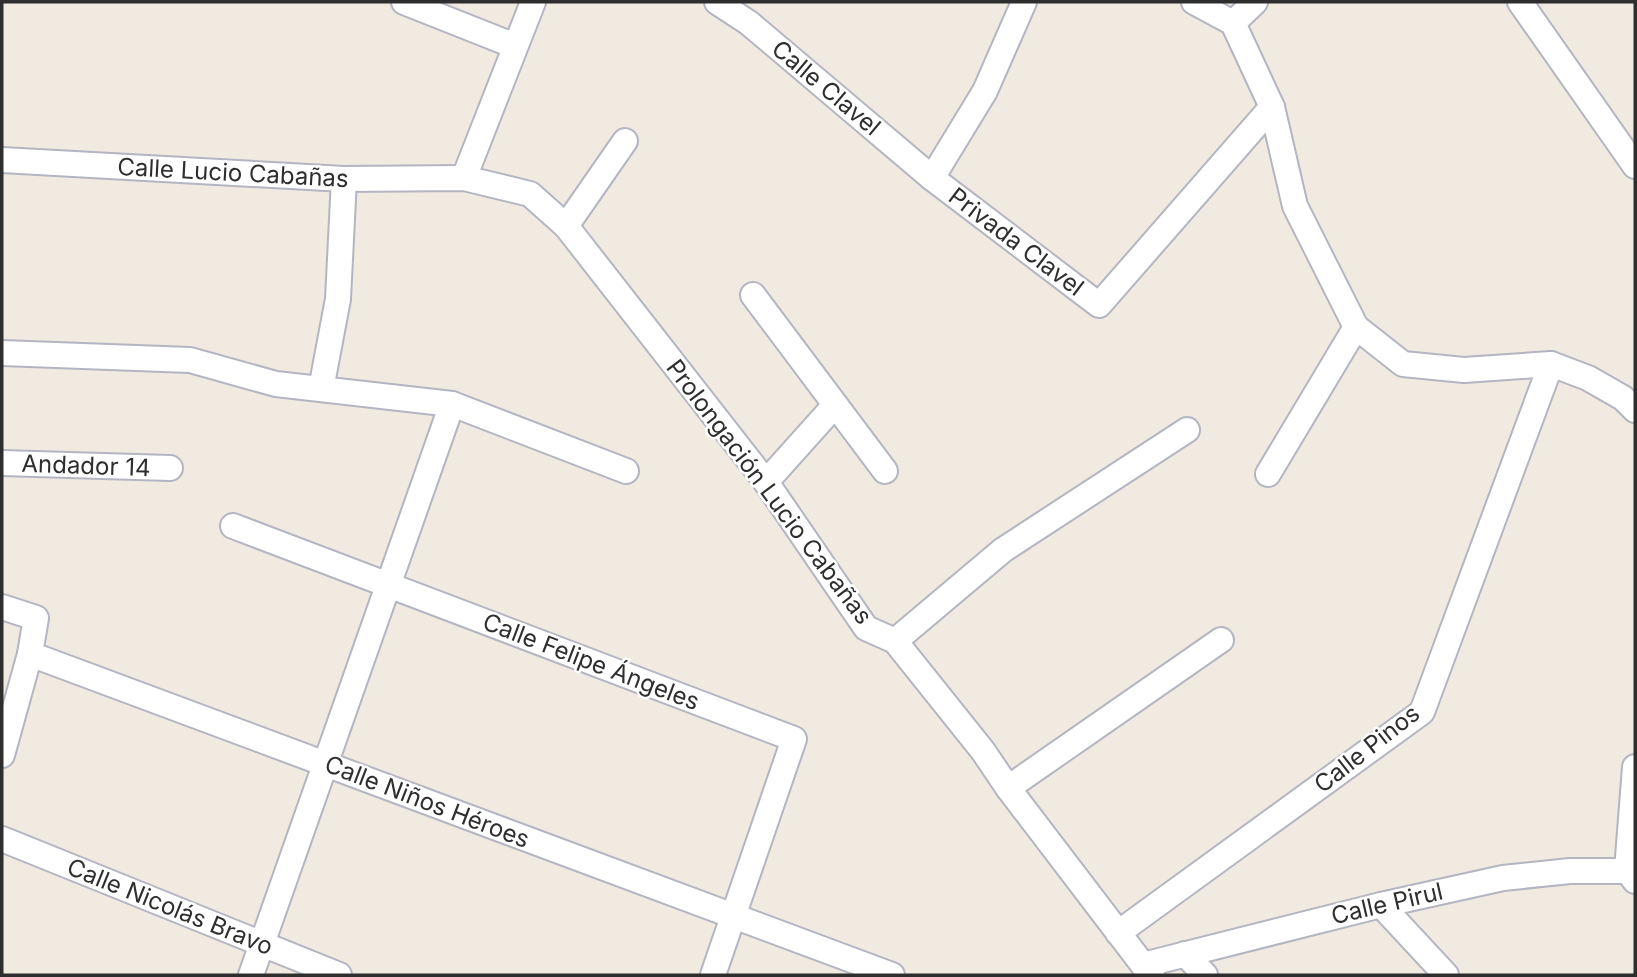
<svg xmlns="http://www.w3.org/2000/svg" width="1637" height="977" font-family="Inter,sans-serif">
<rect width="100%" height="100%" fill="#f0eae0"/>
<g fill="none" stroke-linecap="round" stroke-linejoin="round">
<g stroke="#b3b5c2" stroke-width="28">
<g id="street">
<path d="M 404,2 L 515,46"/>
<path d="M 717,2 L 749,23 L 932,178 L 1099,305 L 1272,107"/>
<path d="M 1194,2 L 1233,23 L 1272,107 L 1295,206 L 1356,327 L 1403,364 L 1464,370 L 1551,364 L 1588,378 L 1623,398 L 1635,410"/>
<path d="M 1520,2 L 1635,166"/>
<path d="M 1233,23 L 1255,2"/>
<path d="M 2,160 L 344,179 L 464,178 L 530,194 L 566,226 L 766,482 L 866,628 L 895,641 L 983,751 L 1008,788 L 1143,965 L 1152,975"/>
<path d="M 464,178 L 533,2"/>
<path d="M 932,178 L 985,91 L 1024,2"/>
<path d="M 566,226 L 625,141"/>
<path d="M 753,295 L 885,471"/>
<path d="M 2,353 L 190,360 L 276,384 L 452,404 L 626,471"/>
<path d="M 321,389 L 338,299 L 344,179"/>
<path d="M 2,463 L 170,468"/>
<path d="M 1268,474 L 1356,327"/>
<path d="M 766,482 L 835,405"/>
<path d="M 233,526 L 794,739 L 713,975"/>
<path d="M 2,607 L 36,618 L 30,654 L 2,755"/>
<path d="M 895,641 L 1003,550 L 1187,430"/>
<path d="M 30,654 L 892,975"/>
<path d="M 1635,767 L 1627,870 L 1635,881"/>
<path d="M 1008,788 L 1221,640"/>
<path d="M 2,839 L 339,975"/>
<path d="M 1381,905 L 1446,975"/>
<path d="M 1118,933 L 1422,712 L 1551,364"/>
<path d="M 1185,954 L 1205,975"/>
<path d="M 1143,965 L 1381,905 L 1503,878 L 1570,871 L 1635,871"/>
<path d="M 251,975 L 452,404"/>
</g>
</g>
<use href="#street" stroke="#fff" stroke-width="24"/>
</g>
<g text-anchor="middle" stroke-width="5" stroke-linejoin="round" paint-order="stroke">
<g font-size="24" fill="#2e2e2e" stroke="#fff">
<text transform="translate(826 88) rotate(40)" y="8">Calle Clavel</text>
<text transform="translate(233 173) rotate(3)" y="8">Calle Lucio Cabañas</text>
<text transform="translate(1016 242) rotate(37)" y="8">Privada Clavel</text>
<text transform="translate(86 466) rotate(2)" y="8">Andador 14</text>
<text transform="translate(769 492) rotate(53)" y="8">Prolongación Lucio Cabañas</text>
<text transform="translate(591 662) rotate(21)" y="8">Calle Felipe Ángeles</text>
<text transform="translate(1367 749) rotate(-38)" y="8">Calle Pinos</text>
<text transform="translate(427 802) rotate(21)" y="8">Calle Niños Héroes</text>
<text transform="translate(1387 904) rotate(-13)" y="8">Calle Pirul</text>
<text transform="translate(170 907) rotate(22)" y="8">Calle Nicolás Bravo</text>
</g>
</g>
<rect width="1637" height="977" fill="none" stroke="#2e2e2e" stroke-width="7"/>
</svg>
